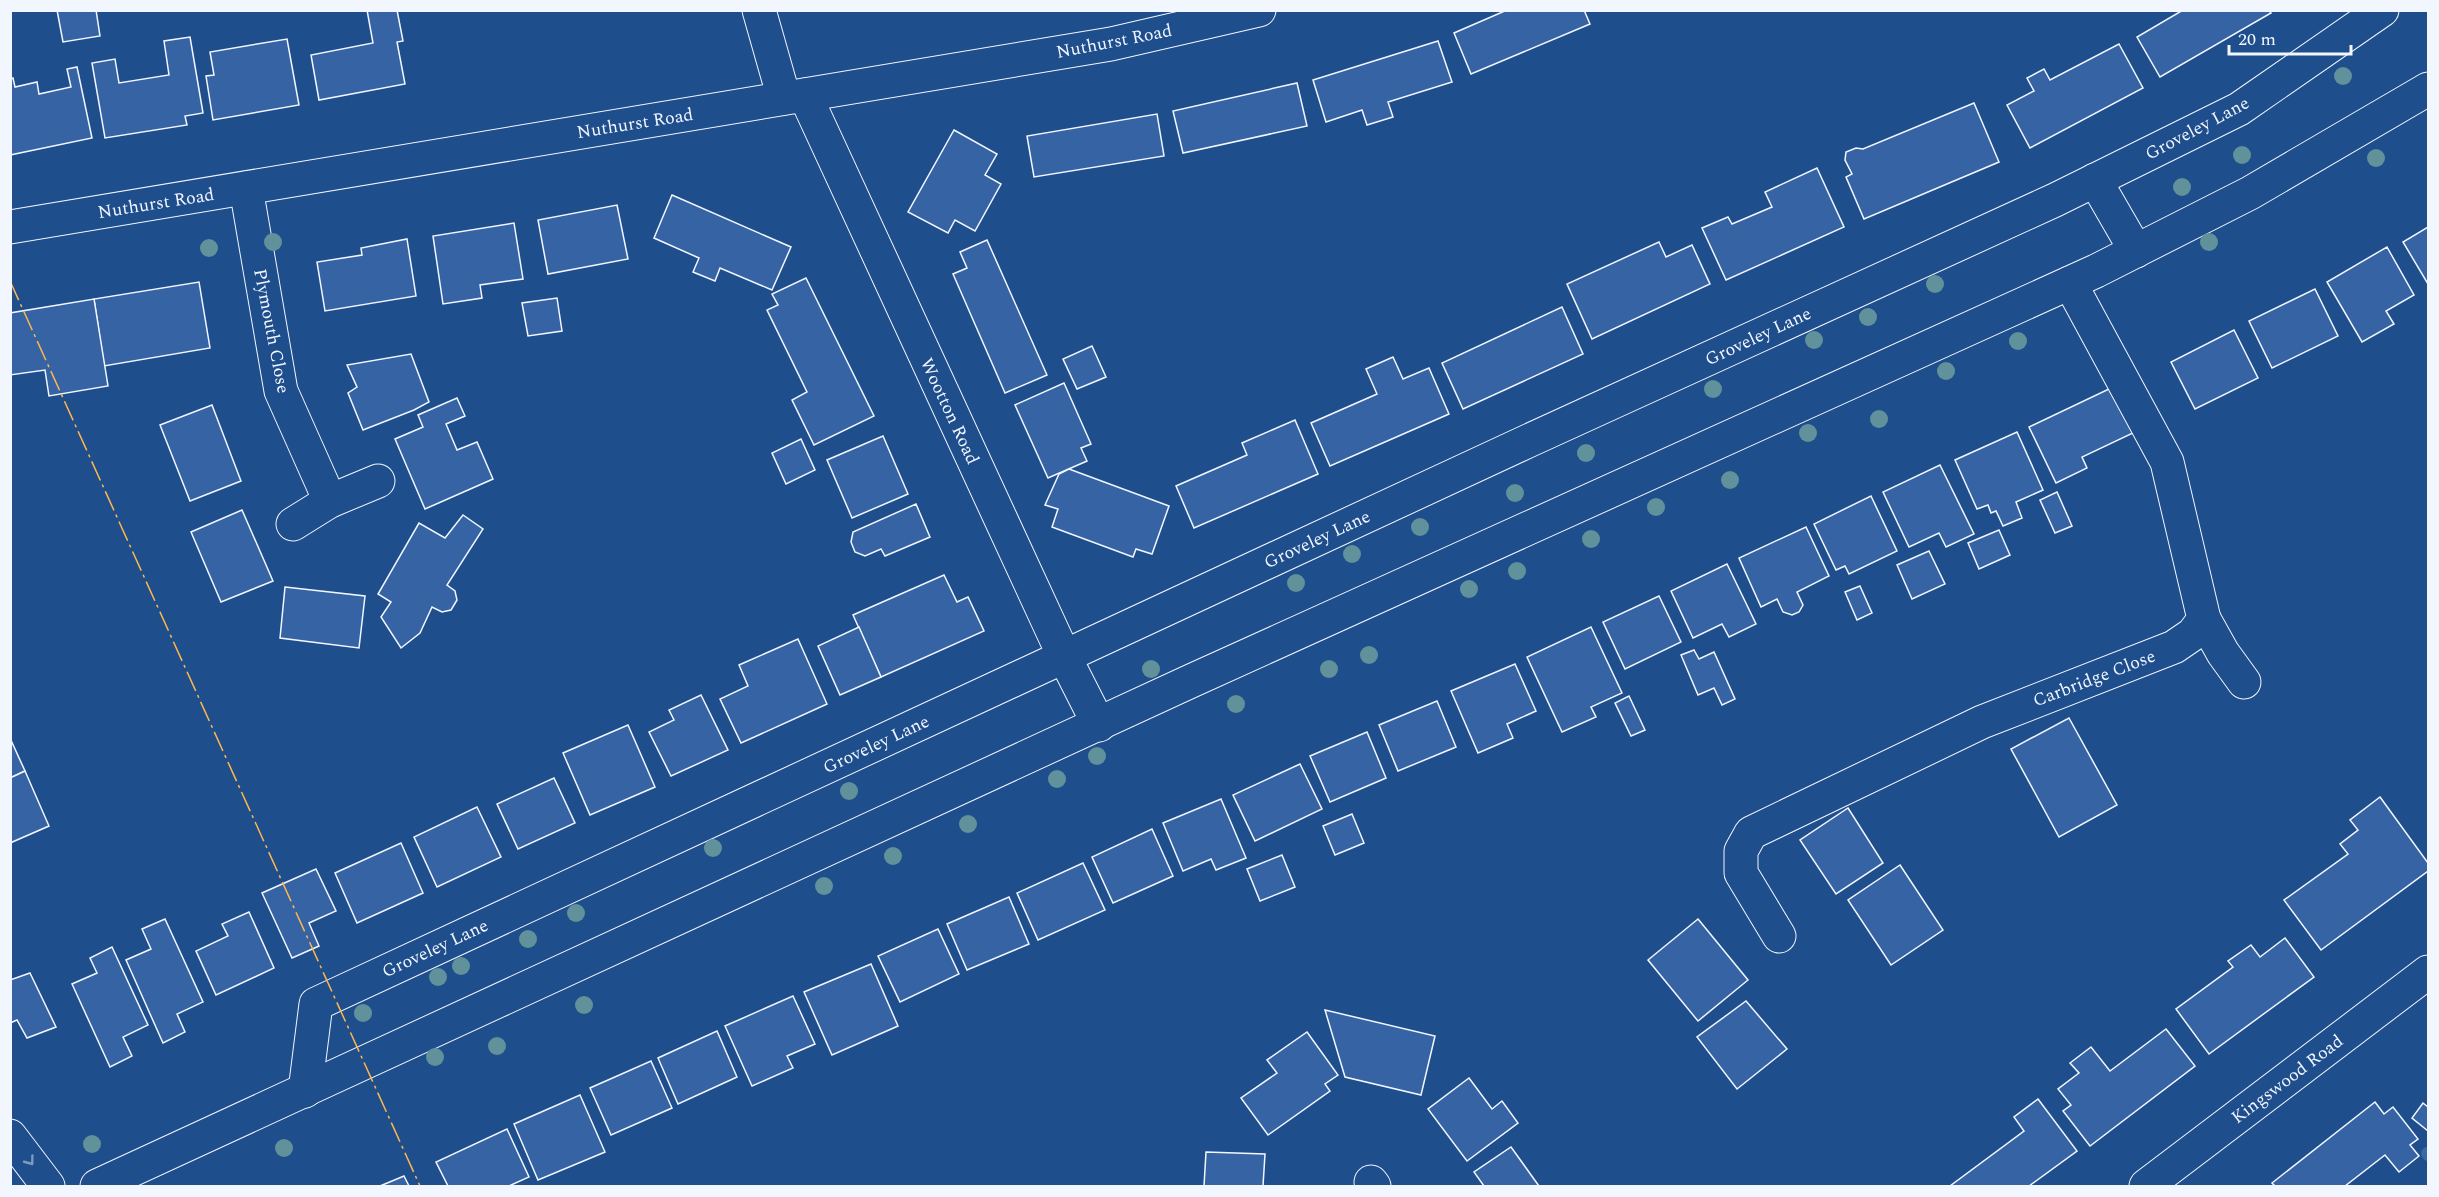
<svg xmlns="http://www.w3.org/2000/svg" width="2439" height="1197" font-family="Spectral,serif">
<rect width="100%" height="100%" fill="#1f4e8c"/>
<g fill="none" stroke-linecap="round" stroke-linejoin="round">
<path stroke="#3b69a3" stroke-width="12" d="M 2427,1153 L 2428,1155"/>
</g>
<g fill="#3563a3" stroke="#f2f6ff" stroke-width="1.5">
<path d="M 57,10 L 96,10 L 100,36 L 63,42 Z"/>
<path d="M 367,10 L 397,10 L 403,41 L 397,42 L 405,84 L 319,100 L 311,55 L 373,43 Z"/>
<path d="M 1507,10 L 1584,10 L 1590,24 L 1471,74 L 1454,33 Z"/>
<path d="M 2183,10 L 2269,10 L 2271,13 L 2160,77 L 2137,37 Z"/>
<path d="M 190,37 L 203,113 L 185,116 L 187,125 L 105,138 L 92,63 L 115,59 L 119,83 L 169,75 L 164,41 Z"/>
<path d="M 287,39 L 299,105 L 213,120 L 206,76 L 214,75 L 210,52 Z"/>
<path d="M 1438,41 L 1452,82 L 1388,102 L 1393,117 L 1367,125 L 1362,110 L 1326,122 L 1313,80 Z"/>
<path d="M 2119,44 L 2143,88 L 2030,148 L 2007,105 L 2034,91 L 2027,78 L 2044,69 L 2050,80 Z"/>
<path d="M 77,67 L 92,138 L 10,155 L 10,79 L 13,78 L 15,87 L 37,82 L 39,94 L 71,87 L 67,69 Z"/>
<path d="M 1297,83 L 1307,126 L 1183,153 L 1173,111 Z"/>
<path d="M 1974,103 L 1999,162 L 1864,219 L 1846,177 L 1852,174 L 1845,160 L 1846,152 L 1856,148 L 1863,149 Z"/>
<path d="M 1157,114 L 1164,156 L 1034,177 L 1027,136 Z"/>
<path d="M 954,130 L 997,154 L 985,175 L 1001,184 L 975,231 L 955,220 L 948,233 L 908,212 Z"/>
<path d="M 1817,168 L 1844,227 L 1726,280 L 1702,228 L 1728,217 L 1732,224 L 1772,207 L 1765,192 Z"/>
<path d="M 672,195 L 791,247 L 772,290 L 720,268 L 715,281 L 693,272 L 699,258 L 654,238 Z"/>
<path d="M 617,205 L 628,259 L 548,274 L 538,220 Z"/>
<path d="M 514,223 L 523,279 L 480,285 L 482,298 L 443,304 L 433,236 Z"/>
<path d="M 2428,227 L 2428,284 L 2403,242 Z"/>
<path d="M 407,239 L 416,296 L 325,311 L 317,262 L 362,255 L 361,248 Z"/>
<path d="M 987,240 L 1047,375 L 1005,393 L 953,274 L 967,268 L 960,252 Z"/>
<path d="M 1659,242 L 1666,257 L 1692,245 L 1710,284 L 1592,339 L 1567,284 Z"/>
<path d="M 2387,247 L 2414,295 L 2386,311 L 2394,324 L 2362,342 L 2327,282 Z"/>
<path d="M 806,278 L 874,416 L 814,445 L 792,400 L 807,392 L 767,310 L 778,305 L 772,294 Z"/>
<path d="M 199,282 L 210,348 L 104,366 L 94,299 Z"/>
<path d="M 2315,289 L 2338,336 L 2272,368 L 2249,321 Z"/>
<path d="M 557,298 L 562,331 L 528,336 L 522,303 Z"/>
<path d="M 94,299 L 108,386 L 49,396 L 45,370 L 10,375 L 10,313 Z"/>
<path d="M 1562,307 L 1583,354 L 1463,409 L 1442,363 Z"/>
<path d="M 2234,330 L 2258,378 L 2195,409 L 2171,362 Z"/>
<path d="M 1092,346 L 1106,377 L 1077,389 L 1063,359 Z"/>
<path d="M 411,354 L 429,402 L 414,410 L 363,430 L 348,393 L 357,387 L 347,365 Z"/>
<path d="M 1393,357 L 1403,379 L 1429,368 L 1449,414 L 1330,466 L 1311,423 L 1377,394 L 1366,369 Z"/>
<path d="M 1064,383 L 1091,444 L 1081,448 L 1087,461 L 1048,478 L 1015,405 Z"/>
<path d="M 2111,388 L 2133,433 L 2082,457 L 2087,468 L 2056,483 L 2029,427 Z"/>
<path d="M 457,398 L 465,416 L 446,424 L 457,450 L 477,442 L 493,479 L 425,509 L 395,439 L 423,427 L 418,415 Z"/>
<path d="M 212,405 L 241,481 L 190,501 L 160,425 Z"/>
<path d="M 1295,420 L 1318,474 L 1194,528 L 1176,486 L 1247,455 L 1242,443 Z"/>
<path d="M 2017,432 L 2043,490 L 2016,502 L 2022,518 L 2003,526 L 1996,511 L 1991,513 L 1988,505 L 1977,509 L 1955,460 Z"/>
<path d="M 883,436 L 908,494 L 852,518 L 827,460 Z"/>
<path d="M 801,439 L 815,470 L 786,484 L 772,453 Z"/>
<path d="M 1940,465 L 1974,534 L 1946,547 L 1939,533 L 1909,547 L 1883,492 Z"/>
<path d="M 1069,469 L 1169,506 L 1152,554 L 1136,549 L 1133,557 L 1052,527 L 1058,509 L 1045,505 L 1059,474 Z"/>
<path d="M 2057,492 L 2072,526 L 2055,533 L 2040,500 Z"/>
<path d="M 1871,496 L 1897,551 L 1849,574 L 1845,566 L 1836,570 L 1814,524 Z"/>
<path d="M 916,504 L 930,537 L 885,556 L 881,549 L 865,556 L 855,552 L 851,542 L 853,532 Z"/>
<path d="M 242,510 L 273,581 L 221,602 L 191,532 Z"/>
<path d="M 463,515 L 483,529 L 447,585 L 455,591 L 457,600 L 451,610 L 442,612 L 432,607 L 420,633 L 401,648 L 381,617 L 391,602 L 378,594 L 419,523 L 445,538 Z"/>
<path d="M 1806,527 L 1829,576 L 1797,592 L 1803,605 L 1799,612 L 1792,615 L 1783,612 L 1777,599 L 1761,607 L 1739,558 Z"/>
<path d="M 1999,530 L 2010,555 L 1979,569 L 1968,543 Z"/>
<path d="M 1929,551 L 1945,584 L 1912,599 L 1897,565 Z"/>
<path d="M 1727,564 L 1756,624 L 1729,637 L 1722,624 L 1693,638 L 1671,591 Z"/>
<path d="M 944,575 L 957,602 L 968,597 L 984,631 L 881,677 L 853,615 Z"/>
<path d="M 1860,586 L 1872,613 L 1857,620 L 1845,592 Z"/>
<path d="M 285,587 L 365,596 L 359,648 L 280,638 Z"/>
<path d="M 1659,596 L 1681,642 L 1625,669 L 1603,622 Z"/>
<path d="M 859,627 L 881,677 L 840,695 L 818,646 Z"/>
<path d="M 1591,627 L 1622,693 L 1591,707 L 1596,717 L 1562,732 L 1527,657 Z"/>
<path d="M 798,639 L 827,704 L 741,743 L 720,699 L 748,686 L 739,665 Z"/>
<path d="M 1694,650 L 1699,659 L 1714,652 L 1735,699 L 1722,705 L 1714,688 L 1698,695 L 1681,655 Z"/>
<path d="M 1515,664 L 1536,711 L 1507,724 L 1513,738 L 1478,753 L 1451,691 Z"/>
<path d="M 701,695 L 728,750 L 671,776 L 649,732 L 674,720 L 669,710 Z"/>
<path d="M 1629,696 L 1645,730 L 1631,736 L 1615,703 Z"/>
<path d="M 1437,701 L 1456,747 L 1398,771 L 1379,725 Z"/>
<path d="M 2069,718 L 2117,805 L 2059,837 L 2011,749 Z"/>
<path d="M 628,725 L 655,787 L 590,815 L 563,753 Z"/>
<path d="M 1367,732 L 1386,778 L 1330,802 L 1310,756 Z"/>
<path d="M 10,738 L 25,771 L 10,778 Z"/>
<path d="M 1300,764 L 1322,809 L 1255,841 L 1233,795 Z"/>
<path d="M 25,771 L 49,826 L 10,843 L 10,778 Z"/>
<path d="M 554,778 L 575,823 L 518,849 L 497,804 Z"/>
<path d="M 2380,797 L 2428,863 L 2428,871 L 2321,950 L 2284,900 L 2348,854 L 2340,844 L 2358,830 L 2350,820 Z"/>
<path d="M 1221,799 L 1246,858 L 1216,870 L 1211,859 L 1183,871 L 1163,823 Z"/>
<path d="M 477,807 L 501,857 L 437,887 L 414,837 Z"/>
<path d="M 1848,808 L 1883,863 L 1836,894 L 1800,840 Z"/>
<path d="M 1352,814 L 1364,843 L 1335,855 L 1323,826 Z"/>
<path d="M 1152,829 L 1173,876 L 1113,903 L 1092,857 Z"/>
<path d="M 401,843 L 423,893 L 357,923 L 335,873 Z"/>
<path d="M 1282,855 L 1295,887 L 1260,901 L 1247,869 Z"/>
<path d="M 1083,863 L 1105,910 L 1038,940 L 1017,893 Z"/>
<path d="M 1900,865 L 1943,930 L 1891,965 L 1848,900 Z"/>
<path d="M 316,869 L 336,911 L 309,923 L 319,946 L 292,958 L 262,893 Z"/>
<path d="M 1009,897 L 1029,944 L 967,970 L 947,924 Z"/>
<path d="M 249,912 L 274,968 L 216,995 L 196,951 L 228,936 L 222,924 Z"/>
<path d="M 165,919 L 203,1002 L 177,1014 L 185,1032 L 163,1043 L 126,960 L 151,949 L 142,929 Z"/>
<path d="M 1698,919 L 1748,980 L 1698,1021 L 1648,960 Z"/>
<path d="M 938,929 L 959,974 L 900,1002 L 878,956 Z"/>
<path d="M 2285,938 L 2314,977 L 2209,1054 L 2176,1009 L 2233,967 L 2228,961 L 2251,945 L 2260,957 Z"/>
<path d="M 112,947 L 148,1025 L 123,1037 L 132,1056 L 110,1067 L 72,984 L 97,973 L 90,958 Z"/>
<path d="M 871,964 L 898,1026 L 832,1055 L 804,992 Z"/>
<path d="M 30,973 L 56,1027 L 27,1038 L 17,1020 L 10,1023 L 10,980 Z"/>
<path d="M 793,996 L 815,1044 L 787,1056 L 793,1068 L 752,1086 L 725,1026 Z"/>
<path d="M 1746,1001 L 1787,1049 L 1737,1089 L 1697,1037 Z"/>
<path d="M 1325,1010 L 1435,1036 L 1421,1095 L 1345,1077 Z"/>
<path d="M 2166,1029 L 2195,1066 L 2090,1146 L 2063,1111 L 2071,1105 L 2058,1089 L 2079,1073 L 2070,1063 L 2091,1047 L 2110,1071 Z"/>
<path d="M 717,1031 L 737,1077 L 678,1104 L 658,1058 Z"/>
<path d="M 1307,1032 L 1338,1075 L 1325,1084 L 1330,1091 L 1268,1135 L 1241,1098 L 1277,1073 L 1267,1060 Z"/>
<path d="M 651,1061 L 672,1108 L 611,1135 L 590,1088 Z"/>
<path d="M 1469,1078 L 1492,1109 L 1502,1101 L 1518,1123 L 1467,1161 L 1428,1109 Z"/>
<path d="M 580,1095 L 605,1152 L 538,1180 L 514,1124 Z"/>
<path d="M 2038,1099 L 2077,1151 L 2029,1186 L 1950,1186 L 2024,1131 L 2014,1117 Z"/>
<path d="M 2375,1102 L 2384,1114 L 2393,1107 L 2418,1139 L 2410,1145 L 2419,1156 L 2399,1172 L 2385,1155 L 2345,1186 L 2275,1186 L 2272,1183 Z"/>
<path d="M 2423,1103 L 2428,1107 L 2428,1131 L 2412,1118 Z"/>
<path d="M 507,1129 L 529,1177 L 509,1186 L 448,1186 L 436,1162 Z"/>
<path d="M 1511,1147 L 1539,1186 L 1484,1186 L 1474,1172 Z"/>
<path d="M 1206,1152 L 1265,1154 L 1263,1186 L 1204,1186 Z"/>
<path d="M 404,1176 L 409,1186 L 380,1186 Z"/>
</g>
<g fill="none" stroke-linecap="round" stroke-linejoin="round">
<g stroke="#f2f6ff" stroke-width="35">
<g id="minor">
<path d="M 759,10 L 784,98"/>
<path d="M 805,95 L 1064,656 L 1099,725"/>
<path d="M 2095,180 L 2136,251"/>
<path d="M 246,188 L 281,391 L 330,501"/>
<path d="M 10,227 L 1111,44 L 1259,10"/>
<path d="M 293,524 L 330,501 L 378,481"/>
<path d="M 2204,619 L 2223,653 L 2244,682"/>
<path d="M 1779,936 L 1741,873 L 1741,851 L 1751,833 L 1982,722 L 2174,647 L 2193,634 L 2204,619 L 2167,462 L 2070,283"/>
<path d="M 305,1091 L 316,1004 L 1528,441 L 2055,200 L 2239,109 L 2382,10"/>
<path d="M 10,1136 L 48,1186"/>
<path d="M 1371,1182 L 1374,1186"/>
<path d="M 2146,1186 L 2428,972"/>
</g>
</g>
<g stroke="#f2f6ff" stroke-width="35">
<path id="major" d="M 97,1186 L 1191,681 L 2096,271 L 2250,193 L 2428,89"/>
</g>
<use href="#minor" stroke="#1f4e8c" stroke-width="33"/>
<use href="#major" stroke="#1f4e8c" stroke-width="33"/>
<path stroke="#ffb74d" stroke-width="1.5" stroke-dasharray="21 4.5 3 4.5" stroke-linecap="butt" d="M 10,281 L 420,1186"/>
</g>
<g fill="#61919a">
<circle cx="2343" cy="76" r="9"/>
<circle cx="2242" cy="155" r="9"/>
<circle cx="2376" cy="158" r="9"/>
<circle cx="2182" cy="187" r="9"/>
<circle cx="273" cy="242" r="9"/>
<circle cx="2209" cy="242" r="9"/>
<circle cx="209" cy="248" r="9"/>
<circle cx="1935" cy="284" r="9"/>
<circle cx="1868" cy="317" r="9"/>
<circle cx="1814" cy="340" r="9"/>
<circle cx="2018" cy="341" r="9"/>
<circle cx="1946" cy="371" r="9"/>
<circle cx="1713" cy="389" r="9"/>
<circle cx="1879" cy="419" r="9"/>
<circle cx="1808" cy="433" r="9"/>
<circle cx="1586" cy="453" r="9"/>
<circle cx="1730" cy="480" r="9"/>
<circle cx="1515" cy="493" r="9"/>
<circle cx="1656" cy="507" r="9"/>
<circle cx="1420" cy="527" r="9"/>
<circle cx="1591" cy="539" r="9"/>
<circle cx="1352" cy="554" r="9"/>
<circle cx="1517" cy="571" r="9"/>
<circle cx="1296" cy="583" r="9"/>
<circle cx="1469" cy="589" r="9"/>
<circle cx="1369" cy="655" r="9"/>
<circle cx="1151" cy="669" r="9"/>
<circle cx="1329" cy="669" r="9"/>
<circle cx="1236" cy="704" r="9"/>
<circle cx="1097" cy="756" r="9"/>
<circle cx="1057" cy="779" r="9"/>
<circle cx="849" cy="791" r="9"/>
<circle cx="968" cy="824" r="9"/>
<circle cx="713" cy="848" r="9"/>
<circle cx="893" cy="856" r="9"/>
<circle cx="824" cy="886" r="9"/>
<circle cx="576" cy="913" r="9"/>
<circle cx="528" cy="939" r="9"/>
<circle cx="461" cy="966" r="9"/>
<circle cx="438" cy="977" r="9"/>
<circle cx="584" cy="1005" r="9"/>
<circle cx="363" cy="1013" r="9"/>
<circle cx="497" cy="1046" r="9"/>
<circle cx="435" cy="1057" r="9"/>
<circle cx="92" cy="1144" r="9"/>
<circle cx="284" cy="1148" r="9"/>
</g>
<defs><path id="oneway-chevron" d="M-2-3.5L2.5 0L-2 3.5" fill="none" stroke-width="1.6" stroke-linecap="round" stroke-linejoin="round" transform="scale(1.5)"/></defs>
<use stroke="#7e9ac0" href="#oneway-chevron" transform="translate(30 1161) rotate(53)"/>
<g text-anchor="middle" stroke-width="4.5" stroke-linejoin="round" paint-order="stroke">
<g font-size="18" fill="#f2f6ff" stroke="#1f4e8c">
<text transform="translate(1114 41) rotate(-11)" y="6">Nuthurst Road</text>
<text transform="translate(635 123) rotate(-9)" y="6">Nuthurst Road</text>
<text transform="translate(2197 128) rotate(-28)" y="6">Groveley Lane</text>
<text transform="translate(156 203) rotate(-9)" y="6">Nuthurst Road</text>
<text transform="translate(272 331) rotate(79)" y="6">Plymouth Close</text>
<text transform="translate(1758 336) rotate(-25)" y="6">Groveley Lane</text>
<text transform="translate(950 411) rotate(65)" y="6">Wootton Road</text>
<text transform="translate(1317 539) rotate(-25)" y="6">Groveley Lane</text>
<text transform="translate(2094 678) rotate(-21)" y="6">Carbridge Close</text>
<text transform="translate(876 744) rotate(-25)" y="6">Groveley Lane</text>
<text transform="translate(435 948) rotate(-25)" y="6">Groveley Lane</text>
<text transform="translate(2287 1079) rotate(-37)" y="6">Kingswood Road</text>
</g>
</g>
<rect width="2439" height="1197" fill="none" stroke="#f2f6ff" stroke-width="24"/>
<path d="M2229 45v9h122v-9" fill="none" stroke="#f2f6ff" stroke-width="3"/>
<text x="2238" y="45" font-size="18" fill="#f2f6ff" stroke="#1f4e8c" stroke-width="4.5" paint-order="stroke">20 m</text>
</svg>
